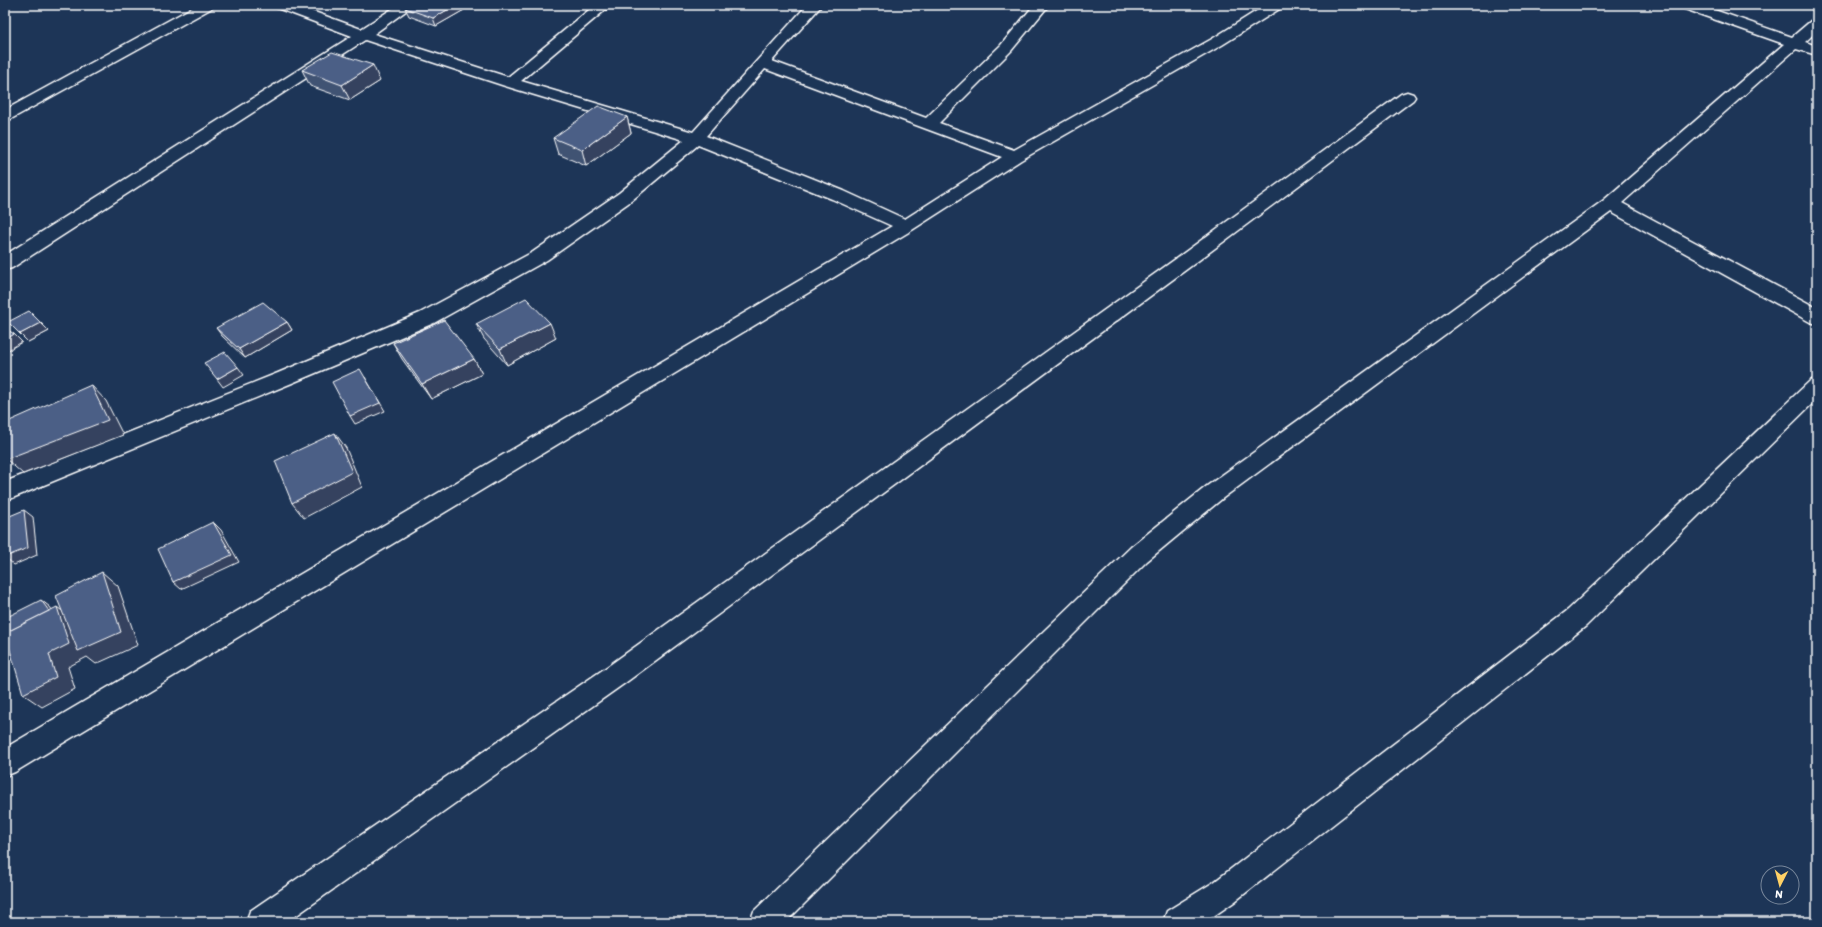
<svg xmlns="http://www.w3.org/2000/svg" width="1822" height="927" font-family="Itim,sans-serif">
<rect width="100%" height="100%" fill="#1d3557"/>
<filter id="ink" filterUnits="userSpaceOnUse"><feTurbulence type="fractalNoise" baseFrequency=".025" numOctaves="2"/><feDisplacementMap in="SourceGraphic" scale="8" xChannelSelector="R" yChannelSelector="G"/><feConvolveMatrix kernelMatrix="1 2 1 2 8 2 1 2 1" color-interpolation-filters="sRGB"/></filter>
<g filter="url(#ink)">
<g fill="none" stroke-linecap="round" stroke-linejoin="round">
<g stroke="#fff" stroke-width="3">
<g id="street">
<path d="M 197,5 L 214,5 L 212,8 L 11,119 L 5,121 L 5,110 Z"/>
<path d="M 275,5 L 295,5 L 361,29 L 398,5 L 414,5 L 374,34 L 508,77 L 595,5 L 611,5 L 521,81 L 693,132 L 807,5 L 822,5 L 772,61 L 926,118 L 1001,45 L 1034,5 L 1049,5 L 1011,51 L 939,123 L 1014,150 L 1212,39 L 1266,5 L 1283,5 L 1281,8 L 1222,45 L 1021,160 L 912,230 L 15,772 L 5,776 L 5,748 L 892,226 L 832,199 L 698,145 L 631,201 L 547,260 L 434,323 L 292,383 L 5,501 L 5,482 L 278,373 L 420,313 L 533,252 L 619,193 L 684,140 L 505,86 L 365,40 L 12,268 L 5,270 L 5,255 L 352,36 L 277,8 ZM 765,69 L 1002,157 L 905,219 L 844,191 L 706,136 Z"/>
<path d="M 1680,5 L 1700,5 L 1792,37 L 1812,20 L 1817,19 L 1817,31 L 1805,42 L 1817,46 L 1817,55 L 1796,49 L 1622,203 L 1817,308 L 1817,324 L 1810,322 L 1611,212 L 1223,498 L 1147,561 L 786,922 L 750,922 L 754,911 L 1131,547 L 1207,486 L 1604,200 L 1784,44 L 1682,8 Z"/>
<path d="M 1407,92 L 1413,94 L 1415,97 L 1413,100 L 1191,266 L 625,683 L 287,922 L 246,922 L 250,911 L 607,667 L 1177,258 L 1401,94 Z"/>
<path d="M 1817,378 L 1817,399 L 1586,626 L 1234,902 L 1205,922 L 1163,922 L 1167,911 L 1214,882 L 1568,610 L 1810,381 Z"/>
</g>
</g>
<use href="#street" fill="#1d3557" fill-rule="evenodd"/>
</g>
<g fill="#415273" stroke="#fff">
<path d="M 405,8 L 464,10 L 436,26 L 409,16 Z"/>
<path d="M 302,70 L 380,81 L 350,100 L 310,86 Z"/>
<path d="M 627,117 L 631,133 L 586,166 L 558,154 L 553,138 Z"/>
<path d="M 8,322 L 41,323 L 49,331 L 28,342 Z"/>
<path d="M 287,322 L 292,330 L 245,358 L 222,336 L 216,328 Z"/>
<path d="M 476,324 L 556,338 L 507,365 L 484,339 Z"/>
<path d="M 393,343 L 474,359 L 482,374 L 431,399 L 402,359 Z"/>
</g>
<g fill="#35425e" stroke="#fff">
<path d="M 456,5 L 462,5 L 464,10 L 436,26 L 433,18 Z"/>
<path d="M 373,65 L 380,81 L 350,100 L 342,85 Z"/>
<path d="M 627,117 L 631,133 L 586,166 L 582,150 Z"/>
<path d="M 287,322 L 292,330 L 245,358 L 239,349 Z"/>
<path d="M 41,323 L 49,331 L 28,342 L 20,334 Z"/>
<path d="M 550,323 L 556,338 L 507,365 L 500,349 Z"/>
<path d="M 14,334 L 22,342 L 5,352 L 5,340 Z"/>
<path d="M 474,359 L 482,374 L 431,399 L 422,384 Z"/>
<path d="M 238,367 L 244,375 L 223,387 L 217,379 Z"/>
<path d="M 365,377 L 385,411 L 355,424 L 350,416 Z"/>
<path d="M 91,385 L 106,401 L 123,435 L 23,474 L 6,459 Z"/>
<path d="M 335,433 L 346,448 L 362,487 L 304,518 L 292,503 Z"/>
<path d="M 24,510 L 33,517 L 37,555 L 14,565 L 5,557 Z"/>
<path d="M 213,522 L 221,530 L 239,562 L 181,589 L 173,582 Z"/>
<path d="M 102,572 L 118,586 L 138,645 L 96,664 L 87,657 L 68,667 L 75,689 L 42,707 L 23,694 L 49,654 L 57,607 L 75,621 Z"/>
<path d="M 41,600 L 50,607 L 60,621 L 5,650 L 5,638 Z"/>
</g>
<g fill="#4c5f86" stroke="#fff">
<path d="M 411,5 L 456,5 L 433,18 L 405,8 Z"/>
<path d="M 332,52 L 373,65 L 342,85 L 302,70 Z"/>
<path d="M 598,106 L 627,117 L 582,150 L 553,138 Z"/>
<path d="M 526,298 L 550,323 L 500,349 L 476,324 Z"/>
<path d="M 263,302 L 287,322 L 239,349 L 216,328 Z"/>
<path d="M 29,311 L 41,323 L 20,334 L 8,322 Z"/>
<path d="M 444,320 L 474,359 L 422,384 L 393,343 Z"/>
<path d="M 5,328 L 14,334 L 5,340 Z"/>
<path d="M 225,352 L 238,367 L 217,379 L 204,363 Z"/>
<path d="M 360,369 L 380,403 L 350,416 L 332,382 Z"/>
<path d="M 91,385 L 108,420 L 6,459 L 5,455 L 5,423 Z"/>
<path d="M 335,433 L 352,472 L 292,503 L 275,461 Z"/>
<path d="M 24,510 L 28,548 L 5,557 L 5,518 Z"/>
<path d="M 213,522 L 232,555 L 173,582 L 158,549 Z"/>
<path d="M 102,572 L 121,632 L 78,651 L 56,596 Z"/>
<path d="M 41,600 L 49,611 L 5,633 L 6,637 L 5,638 L 5,618 Z"/>
<path d="M 57,607 L 69,644 L 49,654 L 56,677 L 23,694 L 5,633 Z"/>
</g>
</g>
<rect width="1822" height="927" fill="none" stroke="#1d3557" stroke-width="20"/>
<rect x="10" y="10" width="1802" height="907" fill="none" stroke="#fff" stroke-width="1.5" filter="url(#ink)"/>
<g transform="translate(1780 885) rotate(186)"><circle r="19" fill="#1d3557" stroke="#77869a"/>
<path d="M0-3L7 15L0 10L-7 15Z" fill="#ffd166"/>
<text y="-6" font-size="11" font-weight="bold" text-anchor="middle" fill="#ffffff">N</text>
</g>
</svg>
